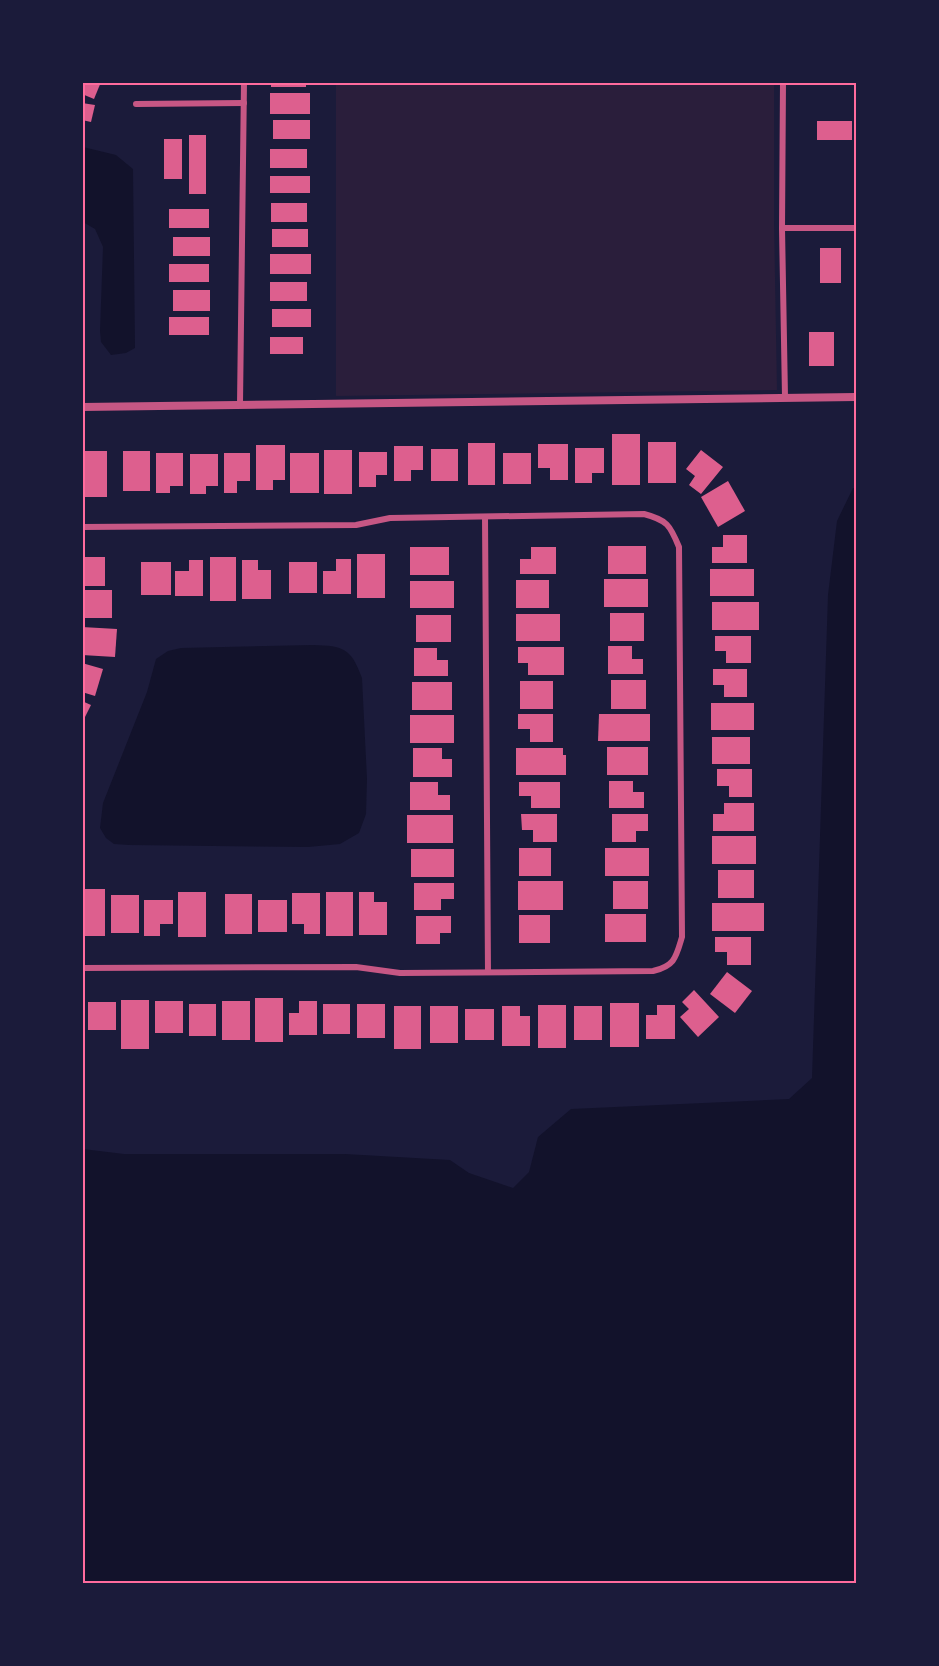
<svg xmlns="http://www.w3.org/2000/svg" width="939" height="1666" font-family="'Nunito Sans',sans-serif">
<rect width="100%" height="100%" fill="#1b1b3a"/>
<path fill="#2a1e3b" d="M 336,83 L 774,83 L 774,221 L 777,390 L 336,396 Z"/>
<g fill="#12122b">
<path d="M 83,147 L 116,155 L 133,169 L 135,348 L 126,353 L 111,355 L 101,342 L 100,331 L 103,247 L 95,229 L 83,222 Z"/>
<path d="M 853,488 L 856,488 L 856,1583 L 379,1584 L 376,1581 L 368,1584 L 83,1583 L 83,1149 L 124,1154 L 345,1154 L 450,1160 L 469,1173 L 513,1188 L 529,1172 L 538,1137 L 571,1109 L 789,1099 L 812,1078 L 828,595 L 837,521 Z"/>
<path d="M 313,645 C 344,646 351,648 362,678 L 367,779 L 366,814 L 359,833 L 340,844 L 308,847 L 129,845 L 114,844 L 106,838 L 100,828 L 103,803 L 147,692 L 156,659 L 168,651 L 181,648 Z"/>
</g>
<g fill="#dd5f8e">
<path d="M 82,82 L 101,82 L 94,99 L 82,94 Z"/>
<rect x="271" y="82" width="35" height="5"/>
<rect x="270" y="93" width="40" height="21"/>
<path d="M 82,103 L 95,105 L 91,122 L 82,120 Z"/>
<rect x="273" y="120" width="37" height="19"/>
<rect x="817" y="121" width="35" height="19"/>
<rect x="189" y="135" width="17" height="59"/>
<rect x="164" y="139" width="18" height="40"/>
<rect x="270" y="149" width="37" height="19"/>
<rect x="270" y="176" width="40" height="17"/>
<rect x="271" y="203" width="36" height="19"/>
<rect x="169" y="209" width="40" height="19"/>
<rect x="272" y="229" width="36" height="18"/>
<rect x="173" y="237" width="37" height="19"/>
<rect x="820" y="248" width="21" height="35"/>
<rect x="270" y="254" width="41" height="20"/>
<rect x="169" y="264" width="40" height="18"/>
<rect x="270" y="282" width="37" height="19"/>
<rect x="173" y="290" width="37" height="21"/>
<rect x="272" y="309" width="39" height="18"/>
<rect x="169" y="317" width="40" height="18"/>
<rect x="809" y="332" width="25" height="34"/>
<rect x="270" y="337" width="33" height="17"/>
<rect x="612" y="434" width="28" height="51"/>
<rect x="648" y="442" width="28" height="41"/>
<rect x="468" y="443" width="27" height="42"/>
<path d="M 538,444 L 568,444 L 568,480 L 550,480 L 550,468 L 538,468 Z"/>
<path d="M 256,445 L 285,445 L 285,480 L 273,480 L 273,490 L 256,490 Z"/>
<path d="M 394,446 L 423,446 L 423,470 L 411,470 L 411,481 L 394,481 Z"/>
<path d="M 575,448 L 604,448 L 604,473 L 592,473 L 592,483 L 575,483 Z"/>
<rect x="431" y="449" width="27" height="32"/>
<rect x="324" y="450" width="28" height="44"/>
<path d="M 701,450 L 723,467 L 701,494 L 689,485 L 695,476 L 686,469 Z"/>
<rect x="82" y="451" width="25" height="46"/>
<rect x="123" y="451" width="27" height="40"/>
<path d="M 359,452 L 387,452 L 387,475 L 376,475 L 376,487 L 359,487 Z"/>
<path d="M 156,453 L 183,453 L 183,486 L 170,486 L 170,493 L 156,493 Z"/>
<path d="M 224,453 L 250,453 L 250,481 L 237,481 L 237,493 L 224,493 Z"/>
<rect x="290" y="453" width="29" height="40"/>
<rect x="503" y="453" width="28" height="31"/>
<path d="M 190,454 L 218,454 L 218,486 L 206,486 L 206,494 L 190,494 Z"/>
<path d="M 728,481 L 745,511 L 718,527 L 701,497 Z"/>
<path d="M 723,535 L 747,535 L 747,563 L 712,563 L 712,547 L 723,547 Z"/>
<rect x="608" y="546" width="38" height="28"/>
<rect x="410" y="547" width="39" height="28"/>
<path d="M 531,547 L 556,547 L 556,574 L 520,574 L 520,559 L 531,559 Z"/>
<rect x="357" y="554" width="28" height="44"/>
<rect x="82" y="557" width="23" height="29"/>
<rect x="210" y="557" width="26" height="44"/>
<path d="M 336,559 L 351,559 L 351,594 L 323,594 L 323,571 L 336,571 Z"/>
<path d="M 189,560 L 203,560 L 203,596 L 175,596 L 175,571 L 189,571 Z"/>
<path d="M 242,560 L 258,560 L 258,570 L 271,570 L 271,599 L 242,599 Z"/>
<rect x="141" y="562" width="30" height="33"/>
<rect x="289" y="562" width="28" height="31"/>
<rect x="710" y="569" width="44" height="27"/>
<rect x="604" y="579" width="44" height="28"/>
<rect x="516" y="580" width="33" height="28"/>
<rect x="410" y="581" width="44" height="27"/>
<rect x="82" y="590" width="30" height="28"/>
<rect x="712" y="602" width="47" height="28"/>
<rect x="610" y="613" width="34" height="28"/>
<rect x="516" y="614" width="44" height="27"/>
<rect x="416" y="615" width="35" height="27"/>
<path d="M 82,627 L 117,629 L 115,657 L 82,655 Z"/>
<path d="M 715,636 L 751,636 L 751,663 L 726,663 L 726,651 L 715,651 Z"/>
<path d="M 608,646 L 632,646 L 632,659 L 643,659 L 643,674 L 608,674 Z"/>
<path d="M 518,647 L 564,647 L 564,675 L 528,675 L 528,663 L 518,663 Z"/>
<path d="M 414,648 L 437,648 L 437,660 L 448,660 L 448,676 L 414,676 Z"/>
<path d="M 82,663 L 103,669 L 95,696 L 82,692 Z"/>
<path d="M 713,669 L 747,669 L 747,697 L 724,697 L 724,685 L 713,685 Z"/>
<rect x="611" y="680" width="35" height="29"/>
<rect x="520" y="681" width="33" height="28"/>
<rect x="412" y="682" width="40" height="28"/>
<path d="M 82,701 L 91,705 L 82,723 Z"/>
<rect x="711" y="703" width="43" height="27"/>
<path d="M 518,714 L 553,714 L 553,742 L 530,742 L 530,729 L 518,729 Z"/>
<path d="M 599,714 L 650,714 L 650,741 L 598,741 Z"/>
<rect x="410" y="715" width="44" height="28"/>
<rect x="712" y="737" width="38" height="27"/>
<rect x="607" y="747" width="41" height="28"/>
<path d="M 413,748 L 442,748 L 442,759 L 452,759 L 452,777 L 413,777 Z"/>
<path d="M 516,748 L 563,748 L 563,755 L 566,755 L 566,775 L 516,775 Z"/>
<path d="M 717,769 L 752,769 L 752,797 L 729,797 L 729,786 L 717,786 Z"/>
<path d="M 609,781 L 633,781 L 633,792 L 644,792 L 644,808 L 609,808 Z"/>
<path d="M 410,782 L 438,782 L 438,795 L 450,795 L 450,810 L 410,810 Z"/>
<path d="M 519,782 L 560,782 L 560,808 L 531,808 L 531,796 L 519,796 Z"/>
<path d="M 724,803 L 754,803 L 754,831 L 713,831 L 713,814 L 724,814 Z"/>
<path d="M 521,814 L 557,814 L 557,842 L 533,842 L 533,830 L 522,830 Z"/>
<path d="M 612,814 L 648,814 L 648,831 L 636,831 L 636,842 L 612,842 Z"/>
<rect x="407" y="815" width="46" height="28"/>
<rect x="712" y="836" width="44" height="28"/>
<rect x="519" y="848" width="32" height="28"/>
<rect x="605" y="848" width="44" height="28"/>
<rect x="411" y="849" width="43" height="28"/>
<rect x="718" y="870" width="36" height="28"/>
<rect x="518" y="881" width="45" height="29"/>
<rect x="613" y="881" width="35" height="28"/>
<path d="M 414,883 L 454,883 L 454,899 L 441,899 L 441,910 L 414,910 Z"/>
<rect x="82" y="889" width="23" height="47"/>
<rect x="178" y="892" width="28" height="45"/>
<rect x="326" y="892" width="27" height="44"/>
<path d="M 359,892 L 374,892 L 374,902 L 387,902 L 387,935 L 359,935 Z"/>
<path d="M 292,893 L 320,893 L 320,934 L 304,934 L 304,924 L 292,924 Z"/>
<rect x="225" y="894" width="27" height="40"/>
<rect x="111" y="895" width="28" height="38"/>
<path d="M 144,900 L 173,900 L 173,924 L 160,924 L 160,936 L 144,936 Z"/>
<rect x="258" y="900" width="29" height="32"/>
<rect x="712" y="903" width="52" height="28"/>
<rect x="605" y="914" width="41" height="28"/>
<rect x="519" y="915" width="31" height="28"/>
<path d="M 416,916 L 451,916 L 451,933 L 440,933 L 440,944 L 416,944 Z"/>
<path d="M 715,937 L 751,937 L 751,965 L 727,965 L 727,952 L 715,952 Z"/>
<path d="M 727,972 L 752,991 L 735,1013 L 710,994 Z"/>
<path d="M 694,990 L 719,1017 L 698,1037 L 680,1017 L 689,1009 L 682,1002 Z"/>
<rect x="255" y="998" width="28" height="44"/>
<rect x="121" y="1000" width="28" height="49"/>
<rect x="155" y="1001" width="28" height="32"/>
<rect x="222" y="1001" width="28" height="39"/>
<path d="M 299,1001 L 317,1001 L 317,1035 L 289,1035 L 289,1013 L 299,1013 Z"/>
<rect x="88" y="1002" width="28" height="28"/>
<rect x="610" y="1003" width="29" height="44"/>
<rect x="189" y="1004" width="27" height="32"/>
<rect x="323" y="1004" width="27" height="30"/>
<rect x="357" y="1004" width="28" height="34"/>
<rect x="538" y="1005" width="28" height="43"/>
<path d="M 657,1005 L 675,1005 L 675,1039 L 646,1039 L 646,1015 L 657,1015 Z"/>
<rect x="394" y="1006" width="27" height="43"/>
<rect x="430" y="1006" width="28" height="37"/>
<path d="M 502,1006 L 520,1006 L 520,1016 L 530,1016 L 530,1046 L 502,1046 Z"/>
<rect x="574" y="1006" width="28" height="34"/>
<rect x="465" y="1009" width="29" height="31"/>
</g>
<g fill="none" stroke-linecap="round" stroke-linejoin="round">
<g stroke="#c65784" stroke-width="6">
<path d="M 783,82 L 782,228 L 785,397"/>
<path d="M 136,104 L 244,103"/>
<path d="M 782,228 L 856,228"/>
<path d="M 240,404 L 244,82"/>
<path d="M 485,517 L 488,972"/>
<path d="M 82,527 L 356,525 L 390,518 L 644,514 C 667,520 670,525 679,547 L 682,937 C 676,957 675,966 653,971 L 400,973 L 356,967 L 82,968"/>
</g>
<path stroke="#c65784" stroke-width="8" d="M 82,407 L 856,397"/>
</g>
<rect width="939" height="1666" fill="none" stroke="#1b1b3a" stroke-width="168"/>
<rect x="84" y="84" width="771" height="1498" fill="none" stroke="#ff6b9d" stroke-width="2"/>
</svg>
